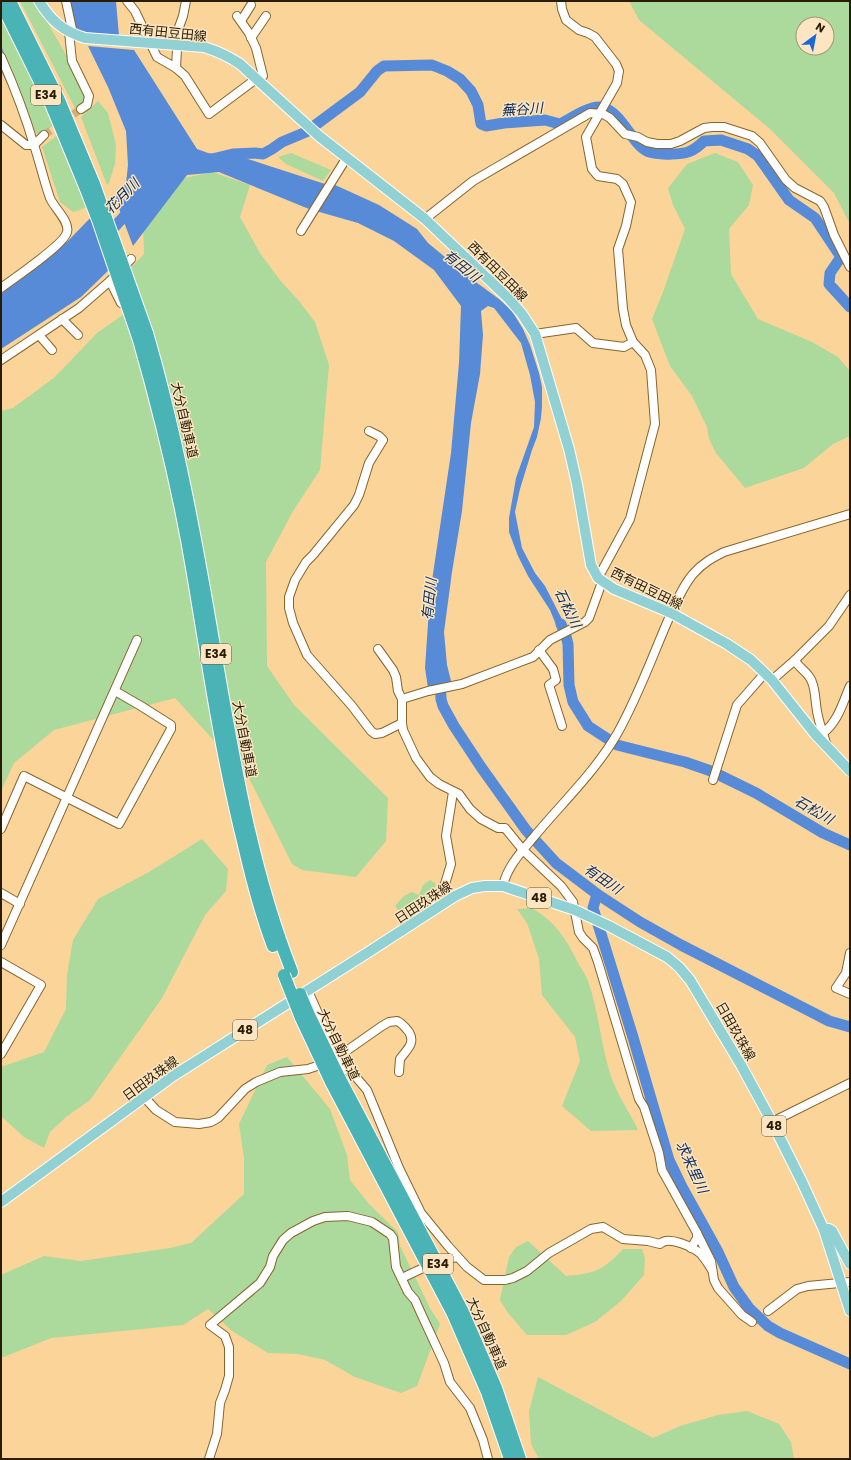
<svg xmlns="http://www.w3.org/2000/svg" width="851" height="1460" font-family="Poppins,'Noto Sans JP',sans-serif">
<rect width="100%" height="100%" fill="#fbd499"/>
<g fill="#acd99c" fill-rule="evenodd">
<path d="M 20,1 L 35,1 L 69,60 L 86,96 L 84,104 L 76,110 Z"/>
<path d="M 629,1 L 850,1 L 850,224 L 834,193 L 770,129 L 639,20 ZM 803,24 L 827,24 L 827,48 L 803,48 Z"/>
<path d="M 1,6 L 58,122 L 41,134 L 36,133 L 1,51 Z"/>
<path d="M 98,101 L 108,113 L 116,145 L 115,164 L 109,183 L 107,185 L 81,117 Z"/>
<path d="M 63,131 L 94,202 L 85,208 L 73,212 L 60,202 L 42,147 Z"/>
<path d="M 291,153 L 331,170 L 323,181 L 286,164 L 278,157 Z"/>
<path d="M 715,153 L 738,162 L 753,185 L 749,205 L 729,229 L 731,274 L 758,319 L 812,342 L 838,357 L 849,370 L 850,436 L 833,444 L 804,468 L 745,488 L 716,453 L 709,439 L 707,427 L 692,396 L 670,366 L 652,319 L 663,292 L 685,229 L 673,205 L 668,188 L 687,164 Z"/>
<path d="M 212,172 L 250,185 L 240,217 L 260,253 L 279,279 L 299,301 L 315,322 L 329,365 L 320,470 L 293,511 L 266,562 L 267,666 L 294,705 L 388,798 L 386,841 L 356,877 L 302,870 L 292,864 L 250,780 L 175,698 L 54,730 L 14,763 L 1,791 L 1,411 L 13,408 L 55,377 L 97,333 L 127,312 L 116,283 L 144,254 L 143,221 L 176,180 Z"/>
<path d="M 202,839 L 228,869 L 226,891 L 205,915 L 162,998 L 90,1100 L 66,1117 L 50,1132 L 44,1148 L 24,1137 L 1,1116 L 1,1067 L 44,1052 L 66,1009 L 67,975 L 73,940 L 98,899 L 149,872 Z"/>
<path d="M 430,880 L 436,884 C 430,904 426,910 409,922 L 395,906 L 404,896 L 412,892 L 419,895 L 423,885 Z"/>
<path d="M 531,908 C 555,920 568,942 579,965 C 583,971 587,977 589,984 C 599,1014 601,1046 611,1076 C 617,1094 628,1111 637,1127 L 637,1130 L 591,1131 L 562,1106 L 580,1061 L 575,1037 L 542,995 L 539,959 L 527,923 L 517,909 Z"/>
<path d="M 287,1057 L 330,1109 L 347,1155 L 350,1180 L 369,1204 L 398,1232 L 400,1246 L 430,1308 L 440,1324 L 417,1386 L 401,1393 L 355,1377 L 325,1360 L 298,1354 L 268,1353 L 232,1331 L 208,1309 L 183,1325 L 51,1338 L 1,1358 L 1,1275 L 44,1256 L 81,1261 L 170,1248 L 191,1243 L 244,1194 L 244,1158 L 239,1124 L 267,1065 Z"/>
<path d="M 528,1241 L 566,1276 C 594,1274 604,1270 623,1249 L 642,1249 L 645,1258 L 644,1275 L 621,1301 L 595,1322 L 566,1335 L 527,1335 L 508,1313 L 500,1300 L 509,1257 L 516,1247 Z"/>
<path d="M 538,1377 L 653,1438 L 680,1426 L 718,1415 L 747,1411 L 779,1424 L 791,1442 L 794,1459 L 539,1459 L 531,1444 L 529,1411 Z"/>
</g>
<g fill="#578bd7">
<path d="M 69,1 L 116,1 L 119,36 L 100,35 L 77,30 Z"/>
<path d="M 88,46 L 134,50 L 197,149 L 208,153 L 248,159 L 325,184 L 309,209 L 219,172 L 187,175 L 133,246 L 115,198 L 126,183 L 128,165 L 126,131 L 108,87 Z"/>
<path d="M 333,184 L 379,205 L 417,229 L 428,243 L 451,262 L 458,269 L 499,299 L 512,311 L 523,329 L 530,345 L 539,373 L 542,387 L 542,406 L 541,418 L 537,437 L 532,450 L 520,489 L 515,512 L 522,548 L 535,573 L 545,586 L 567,629 L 559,632 L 550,610 L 528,576 L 518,556 L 509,532 L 509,518 L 516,478 L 534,427 L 535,402 L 530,375 L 521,343 L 494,308 L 488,306 L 481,311 L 483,335 L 480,374 L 471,423 L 462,511 L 452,572 L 444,632 L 447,665 L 452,685 L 428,688 L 425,668 L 430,594 L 451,453 L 459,363 L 461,306 L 434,270 L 394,241 L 358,223 L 316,211 Z"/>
<path d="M 94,214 L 113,266 L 81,297 L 1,349 L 1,294 L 68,241 Z"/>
</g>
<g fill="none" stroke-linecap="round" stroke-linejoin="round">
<g stroke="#578bd7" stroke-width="2">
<path d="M 1,48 L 4,56"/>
<path d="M 1,68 L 8,83"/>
</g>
<g stroke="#578bd7" stroke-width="11">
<path d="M 212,159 L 233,154 L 255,153 L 263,154 L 272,149 L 282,142 L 306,132 L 360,92 L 377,71 L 384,66 L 432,65 L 447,71 L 460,79 L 471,91 L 478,105 L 481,124 L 486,126 L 504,123 L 545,120 L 560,124 C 570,119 589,106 600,107 C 621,110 631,143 647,151 C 651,153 666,155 671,154 C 686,154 693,152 704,141 L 721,140 L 748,149 L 758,156 L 789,200 L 815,218 L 841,257 L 830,273 L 829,284 L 850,307"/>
<path d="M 106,236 L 132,208"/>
<path d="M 561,624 L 566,636 L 568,644 L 569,685 L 573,702 L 588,726 L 617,745 L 685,762 L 711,771 L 756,793 L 823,833 L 850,845"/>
<path d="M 440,679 L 441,699 L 443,706 L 454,726 L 481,767 L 526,830 L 556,863 L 597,894 L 640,922 L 681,945 L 829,1021 L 850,1027"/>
<path d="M 597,894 L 593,908 L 632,1034 L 669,1160 L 682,1187 L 718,1252 L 734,1287 L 749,1308 L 768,1326 L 780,1333 L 850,1364"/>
</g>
<path stroke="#d1af7b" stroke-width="8" stroke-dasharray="8 4" stroke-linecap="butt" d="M 44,135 L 81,109"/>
<g stroke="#87652b" stroke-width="10">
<g id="minor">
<path d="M 66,1 L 73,34"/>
<path d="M 127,1 L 135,11 L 157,57 L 176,68 L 185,76 L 209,114 L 256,79"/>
<path d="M 561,1 L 562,9 L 566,20 L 579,30 L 588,33 L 595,37 L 616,64 L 619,71 L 617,83 L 586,137 L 592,169 L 598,176 L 617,179 L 623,184 L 631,202 L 626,226 L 618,249 L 623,309 L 626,325 L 633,342 L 645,355 L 651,370 L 655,424 L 630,519 L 598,578"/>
<path d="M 237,16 L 249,33 L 256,48 L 263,76 L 258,81"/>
<path d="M 241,21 L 251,5"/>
<path d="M 69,32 L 72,61 L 89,96 L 87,105 L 81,109"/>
<path d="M 251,38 L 266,16"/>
<path d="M 1,57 C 14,86 25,115 34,145 C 40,163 44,181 50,198 C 54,208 70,221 67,232 C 65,244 13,279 1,288"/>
<path d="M 176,68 L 178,30 L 183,16 L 186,1"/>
<path d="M 1,125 L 26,145 L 34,145 L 44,135"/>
<path d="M 425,219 L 473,181 L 590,113 L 603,114 L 610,118 L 625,134 L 638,137 L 647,142 L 657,144 L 671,144 L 680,141 L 704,128 L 712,127 L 724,127 L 752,136 L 760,143 L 786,180 L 795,188 L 820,201 L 824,207 L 834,235 L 850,267"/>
<path d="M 301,231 L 347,157"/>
<path d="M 110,281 L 121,303"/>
<path d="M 62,319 L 78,335"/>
<path d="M 535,334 L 576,328 L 593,343 L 624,347 L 633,342"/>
<path d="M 39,335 L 52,350"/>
<path d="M 1,360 L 79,308 L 110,281 L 131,259"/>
<path d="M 369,431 L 379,436 L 383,440 L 369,463 L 359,495 L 354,505 L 313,555 L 306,562 L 295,580 L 289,597 L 289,608 L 293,623 L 307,655 L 352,706 L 371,731 L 375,734 L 382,733 L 402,723"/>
<path d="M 378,649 L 393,670 L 396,677 L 398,691 L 402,699 L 402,723 L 403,730 L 416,758 L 430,777 L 439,784 L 459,794 L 470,809 L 481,819 L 498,828 L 505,828 L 523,850 L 561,886 L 573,902 L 579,932 L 583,938 L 593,948 L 598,962 L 639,1099 L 644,1107 L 659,1153 L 662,1170 L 697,1233 L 697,1238 L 691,1248"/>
<path d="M 539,650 L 553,669 L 556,680 L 549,685 L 562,726"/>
<path d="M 795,660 C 798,668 809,672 812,682 C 816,691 815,705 818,716 C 820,726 824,736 827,746"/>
<path d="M 772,680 L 795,660 L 829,626 L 850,595"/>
<path d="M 402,699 L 428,691 L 462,684 L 533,657 L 550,640 L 585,622 L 589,618 L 602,582"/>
<path d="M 823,733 C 838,722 843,702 850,686"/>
<path d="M 713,780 L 737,705 L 765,673"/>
<path d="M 1,829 L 24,776 L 119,824 L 171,729 L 171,725 L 141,706 L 115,691"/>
<path d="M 503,886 C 507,867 521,852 533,838 C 561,804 595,772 617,734 C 638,697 652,657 669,618 C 676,603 683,585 694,573 C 703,563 712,558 724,552 L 850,514"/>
<path d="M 1,893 L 20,904"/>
<path d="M 429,913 L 445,884 L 451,864 L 446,836 L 453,792"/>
<path d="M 1,945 L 137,640"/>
<path d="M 850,953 L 846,973 L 836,988 L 850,994"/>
<path d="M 1,962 L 41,985 L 1,1054"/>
<path d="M 308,991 L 342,1067 L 355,1076 L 367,1090 L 399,1168 L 421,1213 L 448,1246 L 467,1267 L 484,1280 L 505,1280 L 513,1278 L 527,1271 L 549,1253 L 591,1229 L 603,1227 L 623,1239 L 648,1241 L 660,1244 C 668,1235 693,1247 701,1254 C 705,1259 709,1265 712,1270"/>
<path d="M 145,1098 L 156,1110 L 175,1122 L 199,1124 L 211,1122 L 218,1118 L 245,1089 L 256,1082 L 280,1072 L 308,1069 L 332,1061 L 382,1026 L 389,1022 L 397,1021 C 402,1023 405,1027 409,1032 C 416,1044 406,1050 400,1059 L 399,1072"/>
<path d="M 772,1122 L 850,1083"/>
<path d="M 697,1233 L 711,1261 L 714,1280 L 718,1288 L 742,1315 L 752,1322"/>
<path d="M 447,1259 L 457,1257"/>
<path d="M 402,1278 L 421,1269"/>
<path d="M 768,1311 L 797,1289 L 808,1286 L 850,1282"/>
<path d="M 209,1459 L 217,1434 L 220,1403 L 225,1390 L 229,1376 L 229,1347 L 225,1336 L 210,1325 L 260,1283 L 270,1267 L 273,1256 L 283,1240 L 291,1233 L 313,1221 L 325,1217 L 348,1216 L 372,1222 L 390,1234 L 393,1238 L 396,1267 L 408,1292 L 415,1300 L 419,1309 L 444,1363 L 450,1382 L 470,1408 L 483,1440 L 488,1459"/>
</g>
</g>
<g stroke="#fff" stroke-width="12">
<g id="major">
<path d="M 39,1 C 51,21 63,31 85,38 L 204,47 C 217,51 228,56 240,64 L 319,136 L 425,219 L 509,299 L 522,314 L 535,334 L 569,449 L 577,484 L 591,565 L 598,578 L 614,589 L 671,613 L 727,644 L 751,660 L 772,680 L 815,734 L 850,771"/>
<path d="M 1,1202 L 173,1076 L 367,953 L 455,896 L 472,888 L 485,886 L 503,886 L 575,910 L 609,926 L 667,957 L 679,967 L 690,980 L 741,1065 L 772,1122 L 802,1182 L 824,1230 L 850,1311"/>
<path d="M 824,1230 L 829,1229 L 832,1231 L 850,1264"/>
</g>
</g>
<g stroke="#fff" stroke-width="14">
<g id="highway">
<path d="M 10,1 L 59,100 L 94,184"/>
<path d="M 1,3 L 51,104 L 86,189"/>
<path d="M 147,333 C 177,436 196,540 214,646 C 233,756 251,868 292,972"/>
<path d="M 139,340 C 161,417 180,495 193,574 C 208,663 221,753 243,841 C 251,876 260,912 273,946"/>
<path d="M 339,1077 L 462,1310 L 496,1388 L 520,1459"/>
<path d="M 331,1082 L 453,1314 L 487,1392 L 510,1459"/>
</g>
</g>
<use href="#minor" stroke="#fff" stroke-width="8"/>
<use href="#major" stroke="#92d1d3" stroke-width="10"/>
<use href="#highway" stroke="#4ab3b6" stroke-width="12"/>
<g stroke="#fff" stroke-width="14" stroke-linecap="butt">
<g id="highway-bridge">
<path d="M 94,184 L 147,333"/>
<path d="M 86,189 L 98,220 L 139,340"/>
<path d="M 284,975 L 301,1018 L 331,1082"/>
<path d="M 300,994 L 309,1015 L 339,1077"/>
</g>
</g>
<use href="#highway-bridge" stroke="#4ab3b6" stroke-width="12"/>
</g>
<g text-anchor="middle" stroke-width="3" stroke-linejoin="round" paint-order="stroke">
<g fill="#fce5c2" stroke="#69583d" stroke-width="1">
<rect x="31" y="85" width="30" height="20" rx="3"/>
<rect x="201" y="644" width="30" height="20" rx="3"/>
<rect x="527" y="888" width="24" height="20" rx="3"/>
<rect x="233" y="1020" width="24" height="20" rx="3"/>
<rect x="762" y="1116" width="24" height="20" rx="3"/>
<rect x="423" y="1254" width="30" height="20" rx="3"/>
</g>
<g font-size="12" font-weight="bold" fill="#2a1c04">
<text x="46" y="99">E34</text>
<text x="216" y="658">E34</text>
<text x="539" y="902">48</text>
<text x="245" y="1034">48</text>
<text x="774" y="1130">48</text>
<text x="438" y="1268">E34</text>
</g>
<g font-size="13" fill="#2a1c04" stroke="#fce5c2">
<text transform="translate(168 32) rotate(6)" y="5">西有田豆田線</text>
<text transform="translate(498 271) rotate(45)" y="5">西有田豆田線</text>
<text transform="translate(185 420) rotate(77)" y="5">大分自動車道</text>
<text transform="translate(647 588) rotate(26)" y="5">西有田豆田線</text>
<text transform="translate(245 739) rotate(79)" y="5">大分自動車道</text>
<text transform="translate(423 902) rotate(-33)" y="5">日田玖珠線</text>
<text transform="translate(736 1031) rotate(60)" y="5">日田玖珠線</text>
<text transform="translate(339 1044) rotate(64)" y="5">大分自動車道</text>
<text transform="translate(150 1078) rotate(-36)" y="5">日田玖珠線</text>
<text transform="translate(487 1333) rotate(66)" y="5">大分自動車道</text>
</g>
<g font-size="14" font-style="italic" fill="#082b5b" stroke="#fce5c2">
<text transform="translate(522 109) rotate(-4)" y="5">蕪谷川</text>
<text transform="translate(122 196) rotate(-46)" y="5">花月川</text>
<text transform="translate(462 266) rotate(39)" y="5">有田川</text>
<text transform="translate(429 599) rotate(-84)" y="5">有田川</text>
<text transform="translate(568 608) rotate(64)" y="5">石松川</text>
<text transform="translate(814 810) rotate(30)" y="5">石松川</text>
<text transform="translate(603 879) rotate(34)" y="5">有田川</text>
<text transform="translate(692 1167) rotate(65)" y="5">求来里川</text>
</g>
</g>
<rect width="851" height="1460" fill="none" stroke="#2a1c04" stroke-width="4"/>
<g transform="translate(815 36) rotate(32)"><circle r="19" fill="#fce5c2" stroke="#a89576"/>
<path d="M0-3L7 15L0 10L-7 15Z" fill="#1869d3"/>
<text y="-6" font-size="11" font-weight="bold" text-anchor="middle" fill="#2a1c04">N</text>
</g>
</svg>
